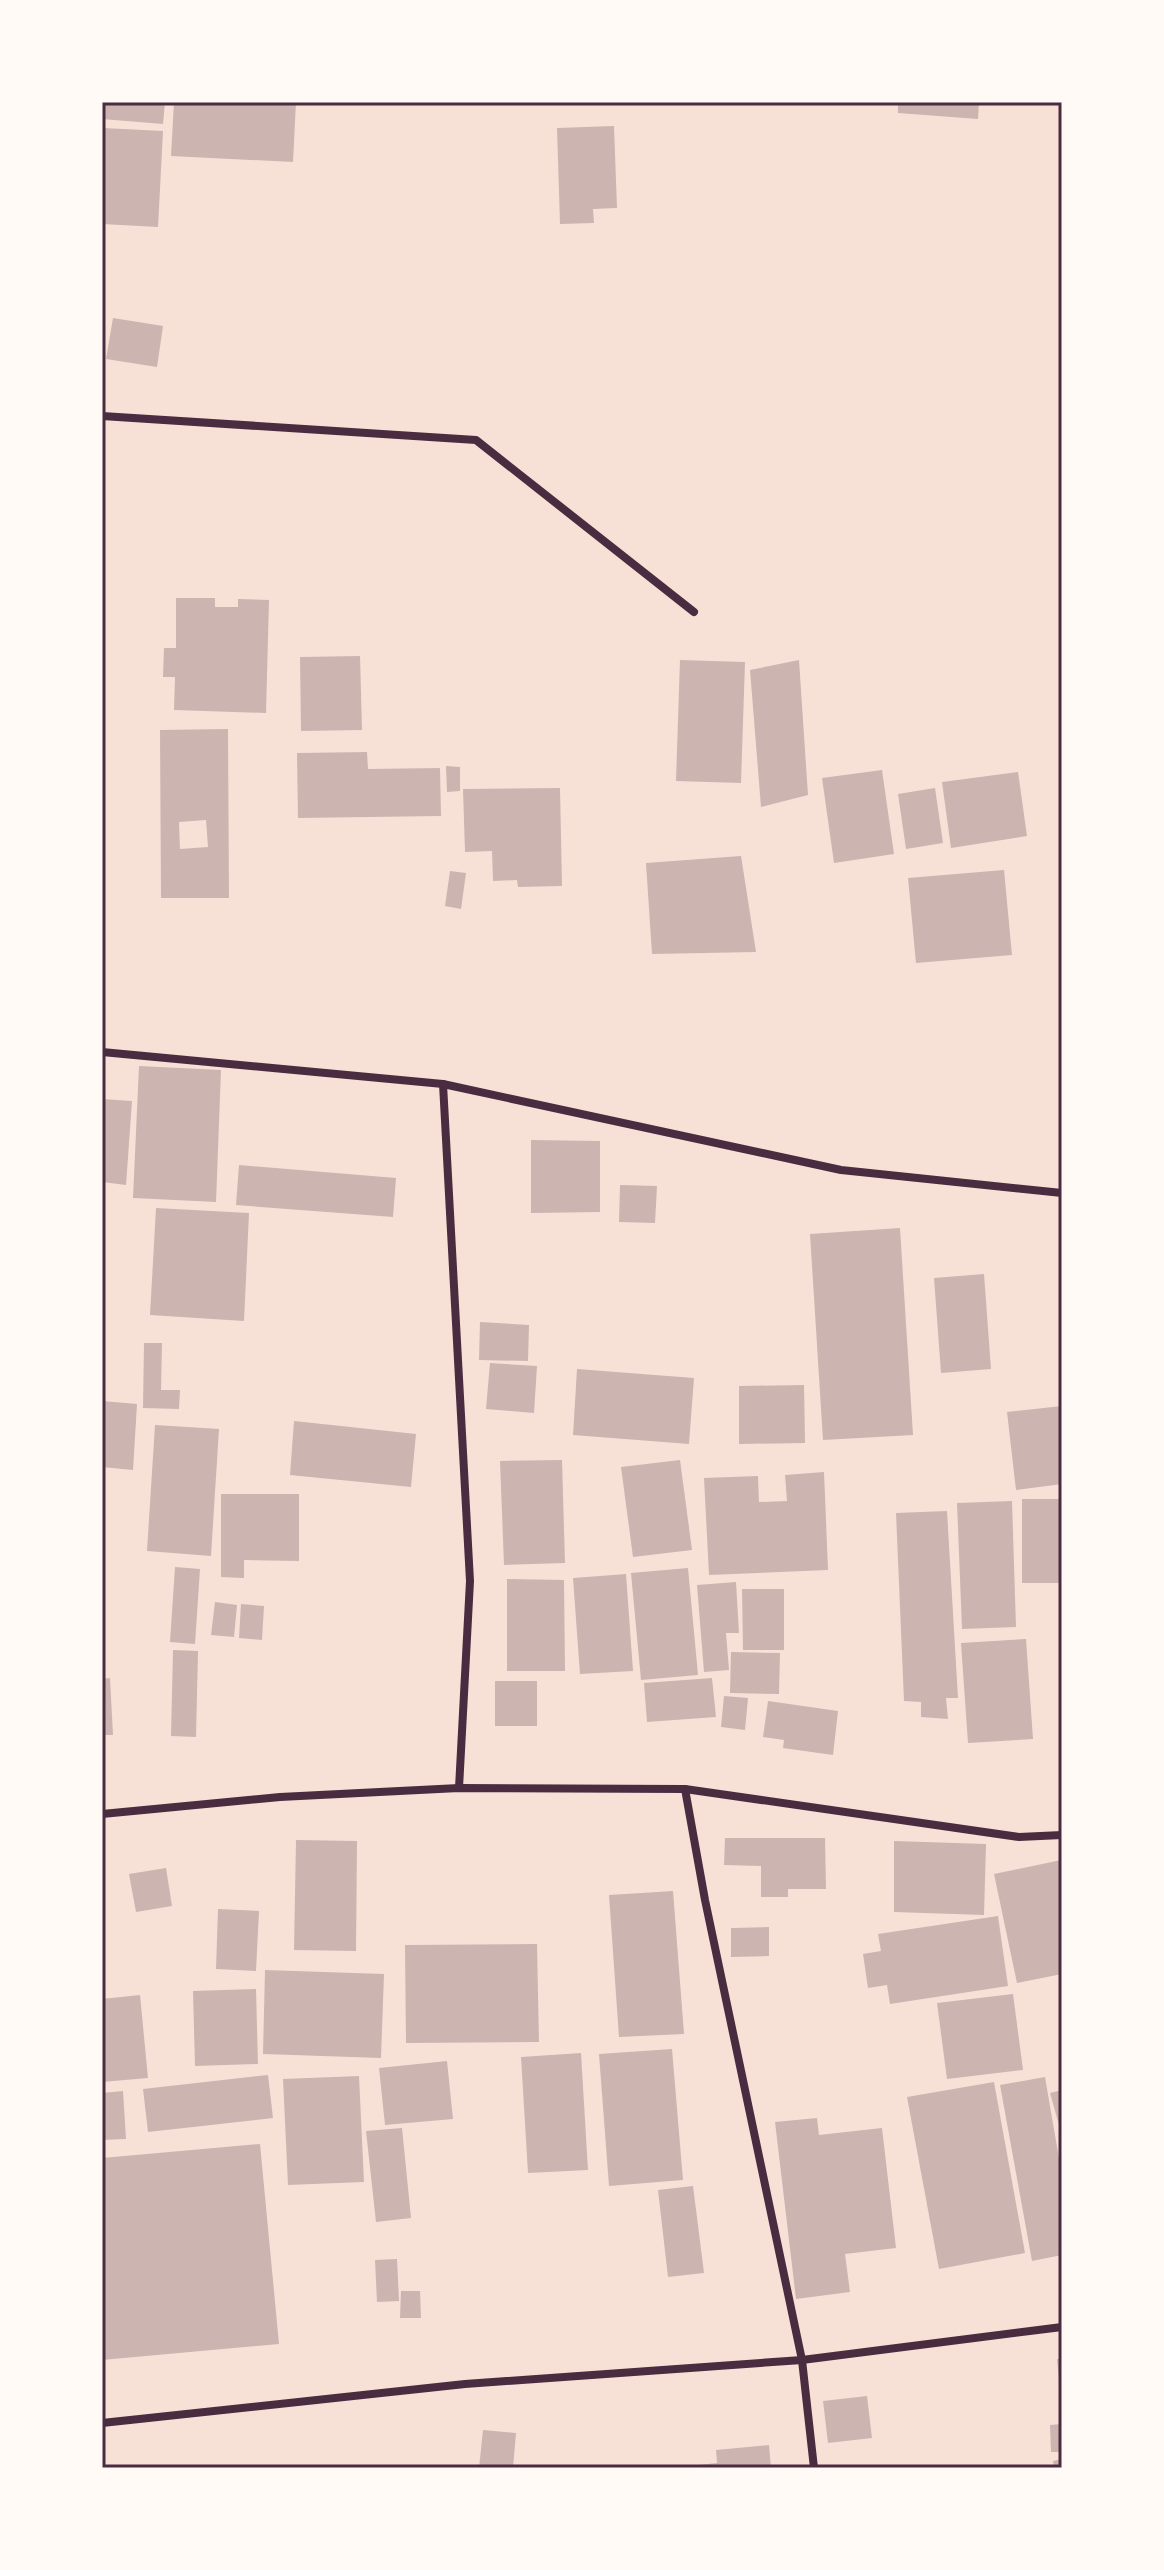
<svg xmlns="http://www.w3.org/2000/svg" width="1164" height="2570" font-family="'Exo 2',sans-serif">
<rect width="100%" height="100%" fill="#f7e1d7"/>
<g fill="#ccb4b1" fill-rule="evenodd">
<path d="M 102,102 L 165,102 L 163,124 L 102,119 Z"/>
<path d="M 174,102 L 296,102 L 293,162 L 171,156 Z"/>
<path d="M 898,102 L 979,102 L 978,119 L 898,113 Z"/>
<path d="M 614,126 L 617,208 L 593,209 L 594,223 L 560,224 L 557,128 Z"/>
<path d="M 103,128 L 163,131 L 158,227 L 102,224 Z"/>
<path d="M 113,318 L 163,326 L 157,367 L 106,359 Z"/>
<path d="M 176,598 L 215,598 L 215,607 L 238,607 L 238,599 L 269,600 L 266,713 L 174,710 L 175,677 L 163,677 L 164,648 L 176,648 Z"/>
<path d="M 360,656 L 362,730 L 301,731 L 300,657 Z"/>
<path d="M 680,660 L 745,662 L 741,783 L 676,781 Z"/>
<path d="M 799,660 L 808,795 L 761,807 L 750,670 Z"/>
<path d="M 228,729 L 229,898 L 161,898 L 160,730 ZM 206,820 L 208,847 L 180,849 L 179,822 Z"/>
<path d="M 367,752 L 368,769 L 440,768 L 441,816 L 298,818 L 297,753 Z"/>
<path d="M 446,766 L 460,767 L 460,791 L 447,792 Z"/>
<path d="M 882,770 L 894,854 L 834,863 L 822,778 Z"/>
<path d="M 1018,772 L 1027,836 L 951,848 L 942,782 Z"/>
<path d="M 560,788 L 562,886 L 518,887 L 517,880 L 493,881 L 492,851 L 465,852 L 463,789 Z"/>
<path d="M 935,788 L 943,843 L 906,849 L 898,794 Z"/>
<path d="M 741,856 L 756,952 L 652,954 L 646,863 Z"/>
<path d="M 1004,870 L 1012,955 L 916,963 L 908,878 Z"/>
<path d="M 450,871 L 466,873 L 461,909 L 445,906 Z"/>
<path d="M 139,1066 L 221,1070 L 216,1202 L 133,1198 Z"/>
<path d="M 102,1099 L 132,1101 L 126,1185 L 102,1182 Z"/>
<path d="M 531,1140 L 600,1141 L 600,1212 L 531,1213 Z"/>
<path d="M 239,1165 L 396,1178 L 393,1217 L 236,1205 Z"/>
<path d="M 620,1185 L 657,1186 L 655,1223 L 619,1222 Z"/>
<path d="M 156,1208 L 249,1213 L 244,1321 L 150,1315 Z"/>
<path d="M 900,1228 L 913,1435 L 823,1440 L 810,1234 Z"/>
<path d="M 984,1274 L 991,1369 L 941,1373 L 934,1278 Z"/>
<path d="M 480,1322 L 529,1325 L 528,1361 L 479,1360 Z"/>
<path d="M 144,1343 L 162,1343 L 161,1390 L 180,1390 L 179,1409 L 143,1408 Z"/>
<path d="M 490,1363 L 537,1366 L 534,1413 L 486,1409 Z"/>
<path d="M 577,1369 L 694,1378 L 689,1444 L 573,1435 Z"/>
<path d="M 804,1385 L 805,1443 L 739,1444 L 739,1386 Z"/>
<path d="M 102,1401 L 137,1404 L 133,1470 L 102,1467 Z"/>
<path d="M 1062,1406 L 1062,1484 L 1016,1490 L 1007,1412 Z"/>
<path d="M 294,1421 L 416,1434 L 411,1487 L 290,1475 Z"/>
<path d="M 155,1425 L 219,1429 L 211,1556 L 147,1551 Z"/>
<path d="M 562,1460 L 565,1563 L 504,1565 L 500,1461 Z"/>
<path d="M 680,1460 L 692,1550 L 633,1557 L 621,1467 Z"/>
<path d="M 824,1472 L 828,1570 L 709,1575 L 704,1478 L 758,1476 L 759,1502 L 787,1501 L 785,1475 Z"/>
<path d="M 221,1494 L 299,1494 L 299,1561 L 244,1560 L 244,1578 L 221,1577 Z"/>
<rect x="1022" y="1499" width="40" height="84"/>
<path d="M 1012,1501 L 1016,1627 L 962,1629 L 957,1503 Z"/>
<path d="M 947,1511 L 958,1698 L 946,1698 L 948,1719 L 921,1717 L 921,1702 L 904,1701 L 896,1513 Z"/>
<path d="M 175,1567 L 200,1569 L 195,1644 L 170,1642 Z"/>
<path d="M 688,1568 L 698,1675 L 641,1680 L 631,1573 Z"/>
<path d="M 626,1574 L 633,1671 L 580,1674 L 573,1578 Z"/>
<path d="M 507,1579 L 564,1580 L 565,1671 L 507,1671 Z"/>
<path d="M 736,1582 L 739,1633 L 726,1633 L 729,1670 L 704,1672 L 697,1585 Z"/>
<path d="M 742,1589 L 784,1589 L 784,1650 L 743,1650 Z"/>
<path d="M 215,1602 L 237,1605 L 234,1637 L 211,1635 Z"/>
<path d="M 241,1604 L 264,1606 L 262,1640 L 239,1638 Z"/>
<path d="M 1026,1639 L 1033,1739 L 968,1743 L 961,1643 Z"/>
<path d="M 173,1650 L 198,1651 L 196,1737 L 171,1736 Z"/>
<path d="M 731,1652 L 780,1653 L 779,1694 L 730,1693 Z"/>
<path d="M 110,1678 L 113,1735 L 102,1735 L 102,1679 Z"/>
<path d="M 712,1678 L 716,1717 L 647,1722 L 644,1683 Z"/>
<rect x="495" y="1681" width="42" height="45"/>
<path d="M 724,1696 L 748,1698 L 745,1730 L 721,1727 Z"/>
<path d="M 768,1701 L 838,1711 L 833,1755 L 783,1748 L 784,1740 L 763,1737 Z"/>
<path d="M 725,1838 L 825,1838 L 826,1889 L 788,1889 L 788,1897 L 761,1897 L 761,1866 L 724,1865 Z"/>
<path d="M 296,1840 L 357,1841 L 356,1951 L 294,1950 Z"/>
<path d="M 894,1841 L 986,1844 L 984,1915 L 894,1912 Z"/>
<path d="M 1061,1860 L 1062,1974 L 1017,1983 L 994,1874 Z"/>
<path d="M 166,1868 L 172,1906 L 136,1912 L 129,1874 Z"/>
<path d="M 673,1891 L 684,2034 L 619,2037 L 609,1895 Z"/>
<path d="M 218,1909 L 259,1911 L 256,1971 L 216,1969 Z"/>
<path d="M 998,1916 L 1008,1986 L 890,2004 L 887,1985 L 868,1988 L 863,1954 L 881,1951 L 878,1934 Z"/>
<path d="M 769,1927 L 769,1956 L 731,1957 L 731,1928 Z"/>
<path d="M 537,1944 L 539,2042 L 406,2043 L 405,1945 Z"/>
<path d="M 265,1970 L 384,1974 L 381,2058 L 263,2054 Z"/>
<path d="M 256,1989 L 258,2064 L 195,2066 L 193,1991 Z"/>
<path d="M 1013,1994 L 1023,2070 L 947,2079 L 937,2003 Z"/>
<path d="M 140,1995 L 148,2078 L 102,2082 L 102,1999 Z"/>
<path d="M 672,2049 L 683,2180 L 609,2186 L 599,2054 Z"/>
<path d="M 581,2053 L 588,2170 L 528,2173 L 521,2057 Z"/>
<path d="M 447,2061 L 453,2119 L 385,2125 L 379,2068 Z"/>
<path d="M 268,2075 L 273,2118 L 148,2132 L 143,2089 Z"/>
<path d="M 359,2076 L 364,2182 L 288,2185 L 283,2079 Z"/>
<path d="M 1045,2077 L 1062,2176 L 1062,2255 L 1032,2261 L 1000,2085 Z"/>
<path d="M 994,2082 L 1025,2253 L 939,2269 L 907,2097 Z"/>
<path d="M 1062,2090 L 1062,2132 L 1061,2132 L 1050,2093 Z"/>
<path d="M 123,2091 L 126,2139 L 102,2140 L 102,2093 Z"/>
<path d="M 817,2118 L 819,2135 L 882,2128 L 896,2248 L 845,2254 L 850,2292 L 796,2299 L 775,2122 Z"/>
<path d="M 402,2128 L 411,2218 L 376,2222 L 366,2131 Z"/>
<path d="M 260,2144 L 279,2344 L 102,2360 L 102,2158 Z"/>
<path d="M 693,2186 L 704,2273 L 668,2277 L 658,2190 Z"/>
<path d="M 397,2259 L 399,2301 L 377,2302 L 375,2260 Z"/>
<path d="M 401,2291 L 420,2291 L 421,2318 L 400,2318 Z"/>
<path d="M 1057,2359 L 1062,2359 L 1062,2390 L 1060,2390 Z"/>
<path d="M 867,2396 L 872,2438 L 828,2443 L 823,2401 Z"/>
<path d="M 1062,2424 L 1062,2452 L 1051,2452 L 1050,2425 Z"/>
<path d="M 483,2430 L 516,2433 L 513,2468 L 479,2468 Z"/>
<path d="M 769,2445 L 771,2468 L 689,2468 L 689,2466 L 717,2463 L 716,2450 Z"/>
<path d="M 1062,2459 L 1062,2468 L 1054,2468 L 1053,2461 Z"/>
</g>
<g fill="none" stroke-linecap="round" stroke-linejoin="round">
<g stroke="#4a2c40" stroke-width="8">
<path d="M 102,416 L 476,440 L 694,612"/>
<path d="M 102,1052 L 443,1084 L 841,1170 L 1062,1193"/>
<path d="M 443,1084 L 470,1581 L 459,1788"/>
<path d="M 685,1789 L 1019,1837 L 1062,1835"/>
<path d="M 102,1814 L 280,1797 L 459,1788 L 685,1789 L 705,1900 L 802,2360 L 814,2468"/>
<path d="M 102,2423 L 465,2384 L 802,2360 L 1062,2327"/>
</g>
</g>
<rect width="1164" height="2570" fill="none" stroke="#fffaf5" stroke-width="208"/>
<rect x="104" y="104" width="956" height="2362" fill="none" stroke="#4a2c40" stroke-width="3"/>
</svg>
